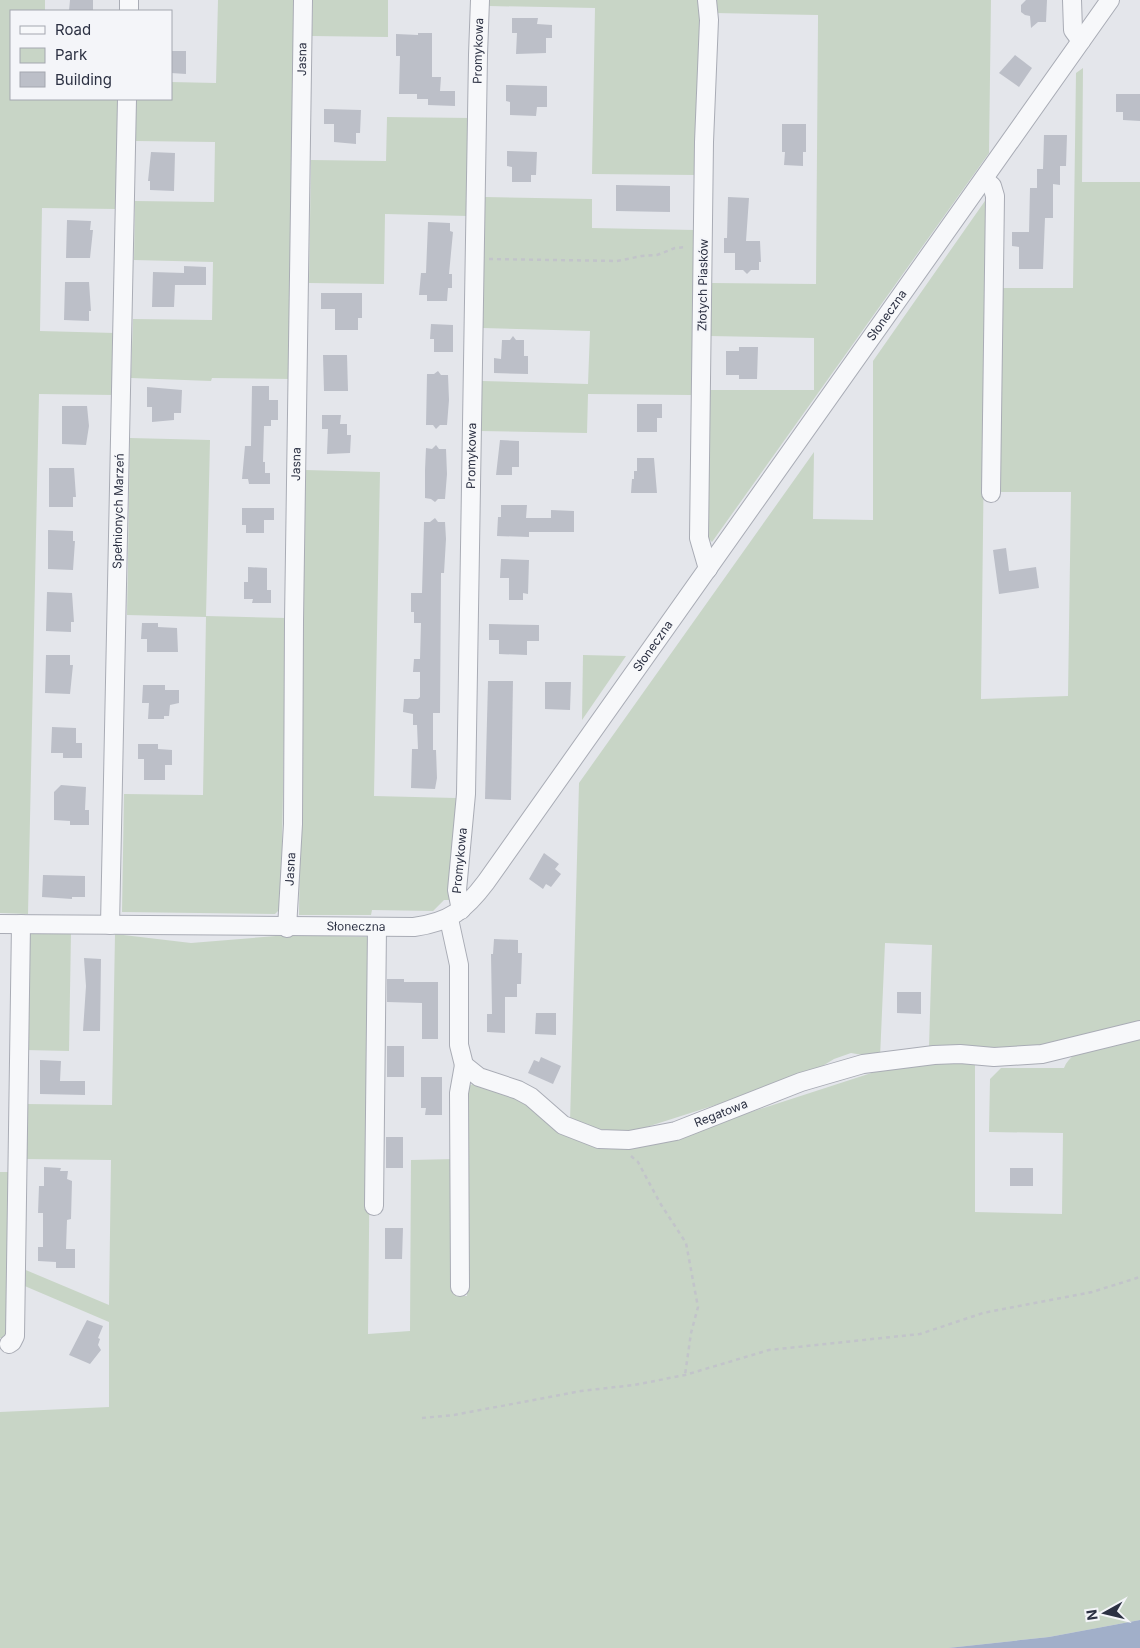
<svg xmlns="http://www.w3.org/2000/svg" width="1140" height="1648" font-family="Inter,sans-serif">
<rect width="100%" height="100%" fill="#e4e6eb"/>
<g fill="#c8d5c6">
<path d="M 0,0 L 45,0 L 45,11 L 11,11 L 11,99 L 120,99 L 116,209 L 42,208 L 40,331 L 115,333 L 114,395 L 39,394 L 28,914 L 0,913 Z"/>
<path d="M 218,0 L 297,0 L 291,379 L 212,378 L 211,381 L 131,378 L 133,319 L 212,320 L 213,262 L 134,260 L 135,201 L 214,202 L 215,142 L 136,141 L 136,99 L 171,99 L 171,82 L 216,83 Z"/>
<path d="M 313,0 L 388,0 L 388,37 L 312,36 Z"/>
<path d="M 489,0 L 702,0 L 696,175 L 592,174 L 595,8 L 489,6 Z"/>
<path d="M 715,0 L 991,0 L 989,153 L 712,542 L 706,536 L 709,390 L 814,390 L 814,338 L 709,336 L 711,283 L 816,284 L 818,21 L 818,15 L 715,13 Z"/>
<path d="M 1083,68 L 1082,182 L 1140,182 L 1140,1022 L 1030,1049 L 929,1048 L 932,945 L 885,943 L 880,1058 L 851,1053 L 834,1059 L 806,1076 L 631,1132 L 581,1128 L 570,1123 L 579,783 L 814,452 L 813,519 L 873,520 L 873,361 L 987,198 L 981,699 L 1068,696 L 1071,492 L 999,492 L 999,288 L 1073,288 L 1076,73 Z"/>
<path d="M 387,117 L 470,118 L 468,216 L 385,214 L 384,284 L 309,283 L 311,160 L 386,161 Z"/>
<path d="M 485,197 L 592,199 L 592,228 L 695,230 L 691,395 L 588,394 L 587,433 L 480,431 L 482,381 L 588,384 L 590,331 L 483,328 Z"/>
<path d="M 130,438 L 210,440 L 206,616 L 286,618 L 281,908 L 275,914 L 122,912 L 124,794 L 203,795 L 206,617 L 127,615 Z"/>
<path d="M 305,470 L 380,472 L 374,796 L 456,798 L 449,900 L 444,900 L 433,911 L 372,910 L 371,915 L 299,915 Z"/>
<path d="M 583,655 L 626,656 L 582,720 Z"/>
<path d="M 27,933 L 71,933 L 69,1051 L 25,1050 Z"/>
<path d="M 115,934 L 191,943 L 288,935 L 372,937 L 368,1334 L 410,1331 L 411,1160 L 455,1159 L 456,1296 L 467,1296 L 465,1095 L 468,1087 L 475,1082 L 530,1103 L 572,1136 L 677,1136 L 896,1065 L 929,1059 L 975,1063 L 975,1212 L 1062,1214 L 1063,1133 L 989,1132 L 990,1079 L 1001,1068 L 1064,1068 C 1073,1044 1117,1041 1140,1035 L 1140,1620 L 1049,1637 L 948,1648 L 0,1648 L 0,1412 L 109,1407 L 109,1322 L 20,1284 L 21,1268 L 109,1305 L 111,1160 L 24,1159 L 25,1104 L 112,1105 Z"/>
<path d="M 0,1172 L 11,1172 L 9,1338 L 0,1338 Z"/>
</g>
<path fill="#a1afc9" d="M 1140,1620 L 1140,1648 L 948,1648 L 1049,1637 Z"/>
<g fill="#bcbfc8">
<path d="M 70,0 L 93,0 L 93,11 L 69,11 Z"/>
<path d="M 1026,0 L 1047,0 L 1046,22 L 1038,22 L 1031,28 L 1030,16 L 1025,15 L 1021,12 L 1021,5 Z"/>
<path d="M 512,18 L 538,18 L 537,24 L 552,25 L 552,38 L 546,38 L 546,53 L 516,54 L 517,33 L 512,33 Z"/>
<path d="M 418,33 L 432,33 L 432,77 L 441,77 L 440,91 L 455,91 L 455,106 L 428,105 L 428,99 L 417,99 L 417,94 L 399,94 L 400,56 L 396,56 L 396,34 L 418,35 Z"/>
<path d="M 171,51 L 186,51 L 186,74 L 171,73 Z"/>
<path d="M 1015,55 L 1032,68 L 1019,87 L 999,73 Z"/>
<path d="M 506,85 L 547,86 L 547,107 L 537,107 L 536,116 L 510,115 L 510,102 L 506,101 Z"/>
<path d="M 1116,94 L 1140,94 L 1140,121 L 1123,120 L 1123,112 L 1116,112 Z"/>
<path d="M 324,109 L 361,110 L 360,133 L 356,133 L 356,144 L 334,142 L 334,124 L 324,124 Z"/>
<path d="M 782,124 L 806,124 L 806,152 L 803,152 L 803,166 L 784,165 L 785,152 L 782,152 Z"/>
<path d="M 1044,135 L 1067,135 L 1066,166 L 1060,166 L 1060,185 L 1053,184 L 1053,218 L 1045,218 L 1043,269 L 1019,269 L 1019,247 L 1012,246 L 1012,232 L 1029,232 L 1030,188 L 1037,188 L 1037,169 L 1043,169 Z"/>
<path d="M 507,151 L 537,152 L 536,175 L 531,175 L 531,182 L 512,182 L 512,167 L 507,166 Z"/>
<path d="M 151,152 L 175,153 L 174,191 L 150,190 L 150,181 L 148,181 Z"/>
<path d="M 616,185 L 670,186 L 670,212 L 616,211 Z"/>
<path d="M 728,197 L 749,198 L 746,241 L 760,241 L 761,262 L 759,262 L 759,270 L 751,270 L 747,274 L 743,270 L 735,270 L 735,253 L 724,253 L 724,238 L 727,238 Z"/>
<path d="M 67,220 L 91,221 L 90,230 L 93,230 L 90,258 L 66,258 Z"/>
<path d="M 428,222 L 450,223 L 450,231 L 453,232 L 449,274 L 452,274 L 452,288 L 448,288 L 447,301 L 427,301 L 427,295 L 419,295 L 421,273 L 426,273 Z"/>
<path d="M 184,266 L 206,267 L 206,285 L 175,285 L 174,307 L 152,307 L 153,272 L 184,273 Z"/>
<path d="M 65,282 L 89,282 L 91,311 L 89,311 L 89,321 L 64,320 Z"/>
<path d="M 321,293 L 362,293 L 362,318 L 358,318 L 358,330 L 335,330 L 335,309 L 321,309 Z"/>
<path d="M 431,324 L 453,325 L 453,352 L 434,352 L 434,339 L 430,339 Z"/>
<path d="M 513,336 L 516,340 L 524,340 L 524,356 L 528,356 L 528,374 L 494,373 L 494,358 L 501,359 L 502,340 L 510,340 Z"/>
<path d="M 739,347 L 758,347 L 757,379 L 739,379 L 739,375 L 726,375 L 726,351 L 739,351 Z"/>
<path d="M 323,355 L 347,355 L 348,391 L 324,391 Z"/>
<path d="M 438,371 L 441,375 L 448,375 L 449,400 L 447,425 L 440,425 L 436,429 L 433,425 L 426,425 L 427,374 L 434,374 Z"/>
<path d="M 252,386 L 269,386 L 269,400 L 278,400 L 278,420 L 271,420 L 271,426 L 264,426 L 263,462 L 265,462 L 265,473 L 270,473 L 270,484 L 249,484 L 248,479 L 242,479 L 245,446 L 251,446 Z"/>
<path d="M 147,387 L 182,390 L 181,413 L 174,413 L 174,420 L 152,422 L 152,407 L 147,407 Z"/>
<path d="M 637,404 L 662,404 L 662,418 L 657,418 L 657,432 L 637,432 Z"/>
<path d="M 62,406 L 87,406 L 89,426 L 86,445 L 62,444 Z"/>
<path d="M 322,415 L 341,415 L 340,424 L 347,424 L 347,435 L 351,435 L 350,453 L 327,454 L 328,429 L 322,429 Z"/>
<path d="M 500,440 L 519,441 L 519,467 L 512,467 L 512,475 L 496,475 Z"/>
<path d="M 436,445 L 439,449 L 446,449 L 447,474 L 445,499 L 438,499 L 435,502 L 431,499 L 425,498 L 425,470 L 426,448 L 432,449 Z"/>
<path d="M 637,458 L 654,458 L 657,493 L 631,493 L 632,479 L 634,479 L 634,471 L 637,471 Z"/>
<path d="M 49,468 L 74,468 L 76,497 L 73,497 L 73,507 L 49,507 Z"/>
<path d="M 501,505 L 527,505 L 526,518 L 551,518 L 551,510 L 574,511 L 574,532 L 529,532 L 529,537 L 497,536 L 498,517 L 501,517 Z"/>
<path d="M 242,508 L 274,508 L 274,520 L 264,520 L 264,533 L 246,533 L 246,525 L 242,525 Z"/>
<path d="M 435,518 L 438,522 L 445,522 L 446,539 L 444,573 L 441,573 L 440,713 L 433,713 L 433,750 L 436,750 L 437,778 L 435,789 L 411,788 L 412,749 L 418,749 L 417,725 L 413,725 L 413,714 L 403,712 L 404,699 L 418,699 L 420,697 L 420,672 L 413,672 L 414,659 L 420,659 L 421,623 L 414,623 L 414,612 L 411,612 L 411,593 L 422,593 L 424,522 L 430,522 Z"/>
<path d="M 48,530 L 73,531 L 73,541 L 75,541 L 73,570 L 48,569 Z"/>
<path d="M 1006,548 L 1009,571 L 1036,567 L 1039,588 L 999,594 L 993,550 Z"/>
<path d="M 501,559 L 529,560 L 528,594 L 523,593 L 523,600 L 509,600 L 509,578 L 500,578 Z"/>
<path d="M 248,567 L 267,568 L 267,590 L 271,590 L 271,603 L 252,603 L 253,599 L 244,599 L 244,582 L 248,582 Z"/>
<path d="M 47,592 L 72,593 L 74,622 L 71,622 L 71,632 L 46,631 Z"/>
<path d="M 142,623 L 158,623 L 158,627 L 177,628 L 178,652 L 147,652 L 147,639 L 141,639 Z"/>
<path d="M 489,624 L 539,625 L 539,641 L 527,641 L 527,655 L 499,654 L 499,640 L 489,640 Z"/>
<path d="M 46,655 L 70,655 L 70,665 L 73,665 L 70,694 L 45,693 Z"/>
<path d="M 488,681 L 513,681 L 511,800 L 485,799 Z"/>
<path d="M 545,682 L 571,682 L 570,710 L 545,709 Z"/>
<path d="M 143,685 L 165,685 L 165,690 L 179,690 L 179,703 L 170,705 L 169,716 L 164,716 L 164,719 L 148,719 L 149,703 L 142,703 Z"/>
<path d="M 52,727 L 76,728 L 76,743 L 82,743 L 82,758 L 63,758 L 63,753 L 51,753 Z"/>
<path d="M 138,744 L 158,744 L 158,749 L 172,750 L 172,765 L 165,765 L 165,780 L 144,780 L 144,759 L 138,759 Z"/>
<path d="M 61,785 L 86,787 L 85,810 L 89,810 L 89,825 L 70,825 L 70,821 L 54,820 L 54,792 Z"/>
<path d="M 544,853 L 559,864 L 555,869 L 561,874 L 551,887 L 546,884 L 543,889 L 529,879 Z"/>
<path d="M 43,875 L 85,876 L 85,897 L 72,897 L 72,899 L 42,897 Z"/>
<path d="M 494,939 L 518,940 L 518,953 L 522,953 L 521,984 L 517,984 L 517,997 L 505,997 L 505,1033 L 487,1032 L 487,1014 L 492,1014 L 491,954 L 493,954 Z"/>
<path d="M 84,958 L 101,959 L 100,1031 L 83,1031 L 86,986 Z"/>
<path d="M 387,979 L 404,979 L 404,982 L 438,982 L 438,1039 L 422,1039 L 422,1003 L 387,1002 Z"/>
<path d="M 897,992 L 921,992 L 921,1014 L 897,1013 Z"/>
<path d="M 536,1013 L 556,1013 L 556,1035 L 535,1034 Z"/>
<rect x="387" y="1046" width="17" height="31"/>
<path d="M 541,1057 L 561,1066 L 553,1084 L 528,1073 L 534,1060 L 539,1062 Z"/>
<path d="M 40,1060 L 61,1061 L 60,1081 L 85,1081 L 85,1095 L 40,1094 Z"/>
<path d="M 421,1077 L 442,1077 L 442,1115 L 425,1115 L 426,1108 L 421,1108 Z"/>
<rect x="386" y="1137" width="17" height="31"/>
<path d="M 44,1167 L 61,1168 L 60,1171 L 68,1171 L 67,1179 L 72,1181 L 71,1219 L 67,1220 L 66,1249 L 75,1249 L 75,1268 L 56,1268 L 56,1262 L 38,1261 L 38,1247 L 43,1247 L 43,1213 L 38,1213 L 39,1186 L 44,1186 Z"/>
<rect x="1010" y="1168" width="23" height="18"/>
<path d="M 385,1228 L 403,1228 L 402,1259 L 385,1259 Z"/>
<path d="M 87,1320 L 103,1326 L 98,1338 L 100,1339 L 98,1345 L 101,1350 L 90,1364 L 69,1355 Z"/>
</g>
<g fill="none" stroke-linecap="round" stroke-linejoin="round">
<g stroke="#a9acb5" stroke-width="20">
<g id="minor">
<path d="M 707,0 L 709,20 L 704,142 L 699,538 L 708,569"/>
<path d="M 1072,0 L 1073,30 L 1081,41"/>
<path d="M 129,11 L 129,0"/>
<path d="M 984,179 L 992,186 L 995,196 L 991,493"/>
<path id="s1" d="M 461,910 L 457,890 L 466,794 L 478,55 L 480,0"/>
<path id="s2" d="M 449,919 L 459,965 L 459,1045 L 464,1065 L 479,1077 L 518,1090 L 531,1097 L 563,1125 L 599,1139 L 629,1140 L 676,1131 L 801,1082 L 863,1064 L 934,1055 L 960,1054 L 994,1057 L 1042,1054 L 1140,1030"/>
<path id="s3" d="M 0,924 L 414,927 C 450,922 465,910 486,882 L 1110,0"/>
<path id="s4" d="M 110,925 L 127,99"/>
<path id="s5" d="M 287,928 L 293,824 L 294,621 L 303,0"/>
<path d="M 374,1206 L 377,927"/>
<path d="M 460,1287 L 459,1093 L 464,1065"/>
<path d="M 9,1344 L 12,1342 L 15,1336 L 21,924"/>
</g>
</g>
<g stroke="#c2c4ca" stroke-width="2.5" stroke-dasharray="4 4" stroke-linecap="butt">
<path d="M 489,259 L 617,261 L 642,256 L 657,255 L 675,248 L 687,247"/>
<path d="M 631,1156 L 638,1162 L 660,1203 L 686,1243 L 698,1307 L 691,1333 L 685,1375"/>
<path d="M 422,1418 L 454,1415 L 581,1391 L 634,1385 L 685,1375 L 769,1350 L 920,1334 L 983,1313 L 1092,1292 L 1140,1277"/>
</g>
<use href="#minor" stroke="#f7f8fa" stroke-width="18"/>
</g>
<g text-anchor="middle" stroke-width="4" stroke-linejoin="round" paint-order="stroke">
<g font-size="12" fill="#2c3143" stroke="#f4f5f9">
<text dy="4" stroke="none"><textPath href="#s1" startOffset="860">Promykowa</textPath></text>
<text dy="4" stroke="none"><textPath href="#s5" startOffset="869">Jasna</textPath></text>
<text transform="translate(703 285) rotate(-89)" y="4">Złotych Piasków</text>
<text dy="4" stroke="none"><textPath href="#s3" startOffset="1196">Słoneczna</textPath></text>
<text dy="4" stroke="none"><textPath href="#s1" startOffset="455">Promykowa</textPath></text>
<text dy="4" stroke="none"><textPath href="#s5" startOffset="464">Jasna</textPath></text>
<text dy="4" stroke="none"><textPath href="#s4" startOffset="414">Spełnionych Marzeń</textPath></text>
<text dy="4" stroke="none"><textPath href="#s3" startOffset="791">Słoneczna</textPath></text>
<text dy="4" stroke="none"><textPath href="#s1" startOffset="50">Promykowa</textPath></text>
<text dy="4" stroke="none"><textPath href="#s5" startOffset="59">Jasna</textPath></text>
<text dy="4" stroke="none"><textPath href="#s3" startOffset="356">Słoneczna</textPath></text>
<text dy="4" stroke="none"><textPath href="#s2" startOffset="430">Regatowa</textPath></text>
</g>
</g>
<rect x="10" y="10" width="162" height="90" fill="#f4f5f9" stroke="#a4a7b0"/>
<rect x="20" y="26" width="25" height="8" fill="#f7f8fa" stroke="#a4a7b0"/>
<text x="55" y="35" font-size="15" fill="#2c3143">Road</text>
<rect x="20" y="48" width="25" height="15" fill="#c8d5c6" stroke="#a4a7b0"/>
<text x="55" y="60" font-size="15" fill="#2c3143">Park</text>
<rect x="20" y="72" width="25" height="15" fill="#bcbfc8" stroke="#a4a7b0"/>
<text x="55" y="85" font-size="15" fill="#2c3143">Building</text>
<g transform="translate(1105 1613) rotate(262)" stroke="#f4f5f9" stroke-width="4" paint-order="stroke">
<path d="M0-4L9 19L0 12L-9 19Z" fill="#2c3143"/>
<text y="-8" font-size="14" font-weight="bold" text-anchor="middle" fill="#2c3143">N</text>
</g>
</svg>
